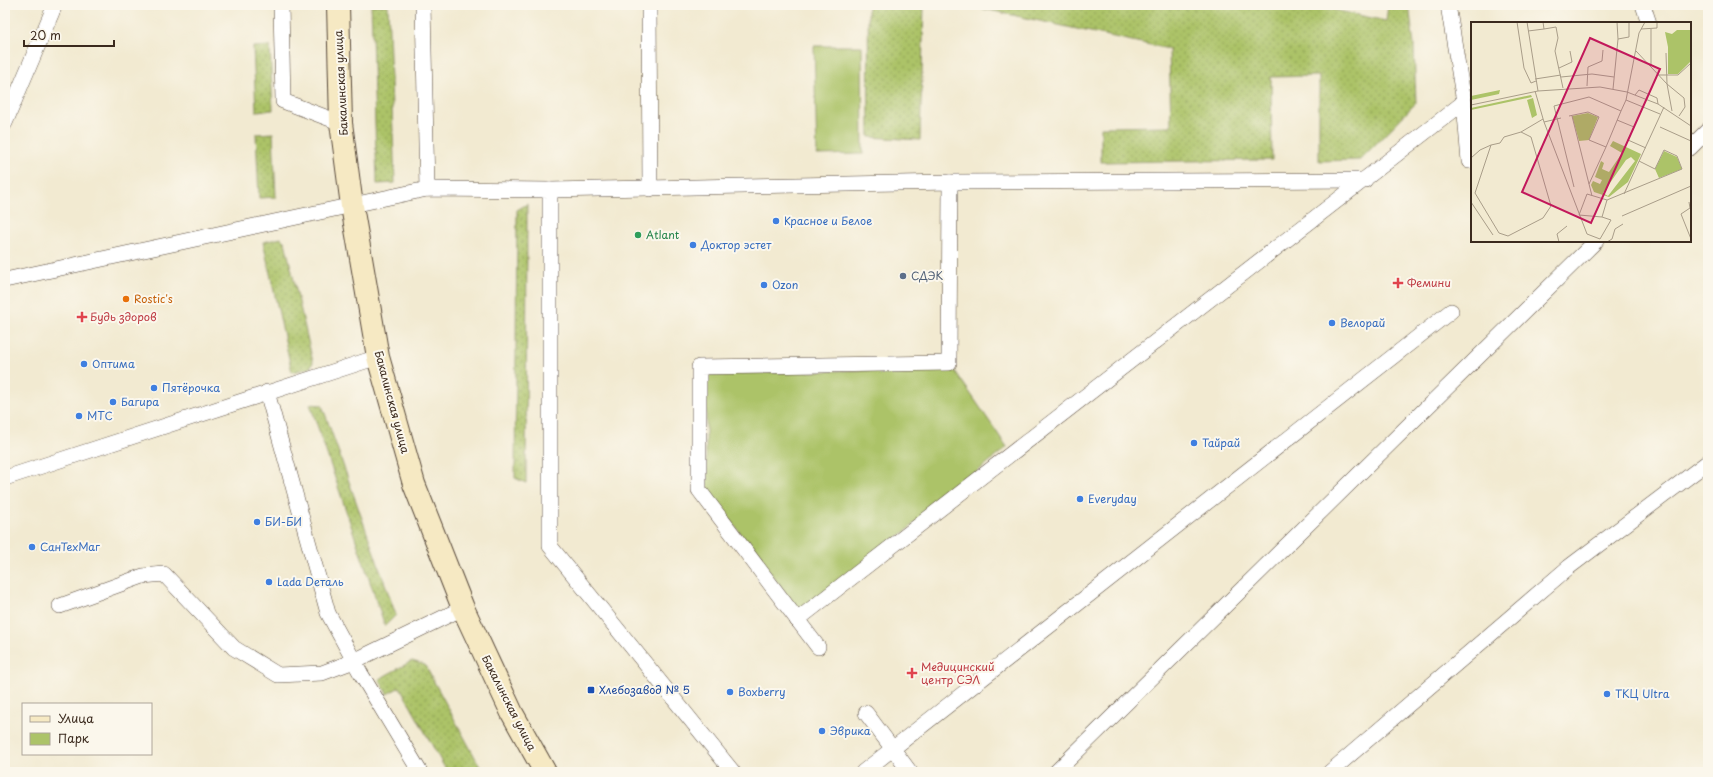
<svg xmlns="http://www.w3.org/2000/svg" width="1713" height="777" font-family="'Playpen Sans',sans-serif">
<defs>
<pattern id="grass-dots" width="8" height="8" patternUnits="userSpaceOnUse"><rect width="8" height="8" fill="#acc368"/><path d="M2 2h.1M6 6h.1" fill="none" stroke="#8d9f55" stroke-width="1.8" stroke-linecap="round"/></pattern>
</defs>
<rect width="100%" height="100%" fill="#fbf7ec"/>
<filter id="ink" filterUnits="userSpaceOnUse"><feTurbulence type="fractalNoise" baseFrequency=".025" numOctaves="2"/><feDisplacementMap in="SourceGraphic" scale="8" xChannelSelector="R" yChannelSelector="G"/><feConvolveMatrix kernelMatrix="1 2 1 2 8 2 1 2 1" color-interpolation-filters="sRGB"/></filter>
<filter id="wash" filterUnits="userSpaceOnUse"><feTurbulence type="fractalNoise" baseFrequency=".012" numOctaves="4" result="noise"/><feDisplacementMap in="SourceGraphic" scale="16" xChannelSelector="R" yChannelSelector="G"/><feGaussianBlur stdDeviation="0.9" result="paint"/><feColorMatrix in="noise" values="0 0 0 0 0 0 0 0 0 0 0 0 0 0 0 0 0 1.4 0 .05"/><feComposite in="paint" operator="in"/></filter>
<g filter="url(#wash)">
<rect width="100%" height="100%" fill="#f2ead1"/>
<g fill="url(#grass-dots)" stroke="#747643">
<path d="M 371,5 L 388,5 L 395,183 L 377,184 Z"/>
<path d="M 868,5 L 928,5 L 924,7 L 920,140 L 869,137 Z"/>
<path d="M 966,5 L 1311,5 L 1386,21 L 1388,5 L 1409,5 L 1414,45 L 1416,103 L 1360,160 L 1319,161 L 1319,76 L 1271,77 L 1272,160 L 1101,162 L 1101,127 L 1171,126 L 1169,49 Z"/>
<path d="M 270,46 L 273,110 L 256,111 L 253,47 Z"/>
<path d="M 273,133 L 276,197 L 259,198 L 256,134 Z"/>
<path d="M 527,204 L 526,483 L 515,478 L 517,210 Z"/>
<path d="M 281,238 L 285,242 L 313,362 L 310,368 L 292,372 L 263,242 Z"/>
<path d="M 310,404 L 322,405 L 396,615 L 385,626 Z"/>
<path d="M 412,661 L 425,665 L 483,772 L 447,772 L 400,687 L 387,694 L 379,679 Z"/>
</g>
<g fill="#acc368" stroke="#747643">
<path d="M 814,46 L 862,46 L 863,154 L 817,155 Z"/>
<path d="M 953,368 L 1007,447 L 803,616 L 706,488 L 706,374 Z"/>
</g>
</g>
<g filter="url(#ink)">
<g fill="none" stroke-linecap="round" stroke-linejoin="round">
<g stroke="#564739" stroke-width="16">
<g id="lane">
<path d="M 281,5 L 283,101 L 341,123"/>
<path d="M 423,5 L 427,189"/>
<path d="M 649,5 L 650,189"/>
<path d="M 1448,5 L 1464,102 L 1469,161 L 1472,161"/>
<path d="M 1643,5 L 1649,23"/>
<path d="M 5,123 L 55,5"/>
<path d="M 1690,148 L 1708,130"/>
<path d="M 950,182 L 1365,180"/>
<path d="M 550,190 L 950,182 L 949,363 L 699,367 L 699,490 L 818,647"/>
<path d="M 5,280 L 427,189 L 550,190 L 550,546 L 733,772"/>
<path d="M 267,392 L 328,613 L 361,674 L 420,772"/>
<path d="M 5,478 L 378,357"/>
<path d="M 60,606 L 143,576 L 164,574 L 234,648 L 278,675 L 322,673 L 354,661 L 463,608"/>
<path d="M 797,620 L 1464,102"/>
<path d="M 866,713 L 910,772"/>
<path d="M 863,772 L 1451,311"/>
<path d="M 1056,772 L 1596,241"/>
<path d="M 1330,772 L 1569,567 L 1708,462"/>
</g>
</g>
<g stroke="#564739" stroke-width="24">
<path id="secondary" d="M 338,5 L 341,123 L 352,206 L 378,357 L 414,484 L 463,608 L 512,713 L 545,772"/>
</g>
<use href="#lane" stroke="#fff" stroke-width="15"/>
<use href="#secondary" stroke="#f6e9c3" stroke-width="22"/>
</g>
</g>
<g fill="#3f7fe0" stroke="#fbf7ec" stroke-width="1.5">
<circle cx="776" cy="221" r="4"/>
<circle cx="693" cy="245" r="4"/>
<circle cx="764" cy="285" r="4"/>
<circle cx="1332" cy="323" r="4"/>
<circle cx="84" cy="364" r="4"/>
<circle cx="154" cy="388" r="4"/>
<circle cx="113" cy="402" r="4"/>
<circle cx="79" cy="416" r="4"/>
<circle cx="1194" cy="443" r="4"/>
<circle cx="1080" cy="499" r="4"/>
<circle cx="257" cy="522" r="4"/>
<circle cx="32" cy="547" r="4"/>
<circle cx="269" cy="582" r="4"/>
<circle cx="730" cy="692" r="4"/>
<circle cx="1607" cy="694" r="4"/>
<circle cx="822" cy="731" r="4"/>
</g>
<circle fill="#2e9e5b" stroke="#fbf7ec" stroke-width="1.5" cx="638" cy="235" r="4"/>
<circle fill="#5c6f8a" stroke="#fbf7ec" stroke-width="1.5" cx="903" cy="276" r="4"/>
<g fill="#e0444e" stroke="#fbf7ec" stroke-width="1.5">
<path d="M1396 277h4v4h4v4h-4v4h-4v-4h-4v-4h4z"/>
<path d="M80 311h4v4h4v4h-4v4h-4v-4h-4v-4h4z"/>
<path d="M910 667h4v4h4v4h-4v4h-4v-4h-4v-4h4z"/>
</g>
<circle fill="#e8710a" stroke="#fbf7ec" stroke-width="1.5" cx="126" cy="299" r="4"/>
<rect fill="#1a4fb4" stroke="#fbf7ec" stroke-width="1.5" x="587" y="686" width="8" height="8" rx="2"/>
<g text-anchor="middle" stroke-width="4" stroke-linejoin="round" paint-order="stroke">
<g font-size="11" fill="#3b2a1e" stroke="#fbf7ec">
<text transform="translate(341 83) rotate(-93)" y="4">Бакалинская улица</text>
<text transform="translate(392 402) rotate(75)" y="4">Бакалинская улица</text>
<text transform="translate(509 703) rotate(63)" y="4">Бакалинская улица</text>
</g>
<g font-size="11" fill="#366cbe" stroke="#fbf7ec" text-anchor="start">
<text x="784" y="225">Красное и Белое</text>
<text x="701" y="249">Доктор эстет</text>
<text x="772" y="289">Ozon</text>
<text x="1340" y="327">Велорай</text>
<text x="92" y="368">Оптима</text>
<text x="162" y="392">Пятёрочка</text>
<text x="121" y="406">Багира</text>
<text x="87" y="420">МТС</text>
<text x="1202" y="447">Тайрай</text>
<text x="1088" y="503">Everyday</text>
<text x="265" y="526">БИ-БИ</text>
<text x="40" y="551">СанТехМаг</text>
<text x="277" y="586">Lada Dеталь</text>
<text x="738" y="696">Boxberry</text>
<text x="1615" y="698">ТКЦ Ultra</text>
<text x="830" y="735">Эврика</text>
</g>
<g font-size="11" fill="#27864d" stroke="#fbf7ec" text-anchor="start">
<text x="646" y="239">Atlant</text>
</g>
<g font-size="11" fill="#4e5e75" stroke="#fbf7ec" text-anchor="start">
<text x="911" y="280">СДЭК</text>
</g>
<g font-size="11" fill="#be3a42" stroke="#fbf7ec" text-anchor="start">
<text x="1407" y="287">Фемини</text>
<text x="90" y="321">Будь здоров</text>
<text x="921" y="671">Медицинский<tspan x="921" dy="13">центр СЭЛ</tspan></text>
</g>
<g font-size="11" fill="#c56008" stroke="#fbf7ec" text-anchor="start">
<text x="134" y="303">Rostic's</text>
</g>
<g font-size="11" fill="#164399" stroke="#fbf7ec" text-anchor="start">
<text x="599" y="694">Хлебозавод № 5</text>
</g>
</g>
<g transform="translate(1471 22)">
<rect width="220" height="220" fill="#f2ead1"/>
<path d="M 29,68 L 28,72 L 0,78 L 0,74 ZM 60,73 L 61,75 L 0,88 L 0,86 ZM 62,76 L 66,93 L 61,96 L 56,78 ZM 142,119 L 170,132 L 157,160 L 138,175 L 123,170 L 120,163 L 122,159 L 129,162 L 131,158 L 124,155 L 130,139 L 133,141 L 131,147 L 138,150 L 151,131 L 139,124 ZM 160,135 L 164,139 L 137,174 L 132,171 L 155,138 Z" fill="#acc368" fill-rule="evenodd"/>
<path d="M 206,8 L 220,8 L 220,39 L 207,52 L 197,52 L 197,25 L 194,10 L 201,12 ZM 117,91 L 127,95 L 118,118 L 108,119 L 101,94 ZM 193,129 L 206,135 L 211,147 L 188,156 L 184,147 Z" fill="#acc368"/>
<path fill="none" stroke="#a99d89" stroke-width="1" d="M 46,0 L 53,46 L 60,61 L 65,59M 56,0 L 67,69M 146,0 L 147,17M 73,7 L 85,5 L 87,16 L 84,29 L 92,66M 170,7 L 186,6 L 186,0M 57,9 L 73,7 L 72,0M 165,29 L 196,62 L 213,76 L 214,85 L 208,94M 195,31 L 196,62 L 201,89M 180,44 L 180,7M 88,46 L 101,40 L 99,29M 187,53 L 207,53 L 220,41M 90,55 L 121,52 L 143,55M 64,57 L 90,53M 116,64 L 117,45 L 131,39 L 132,28M 142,67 L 147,17 L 158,15 L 158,0M 64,69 L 73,100 L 90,96M 164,73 L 168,68 L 186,76 L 187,82M 155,78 L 189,92M 0,83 L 67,69 L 129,65 L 156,70 L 187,82 L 220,104M 98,94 L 117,90 L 128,95 L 118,118 L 135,125 L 150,89M 101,94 L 121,174M 146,98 L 163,105 L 157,118 L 175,126M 73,100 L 116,212 L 129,217 L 140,198 L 131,195M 189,105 L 220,119M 50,110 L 60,115 L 80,184 L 72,196 L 37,214 L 28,211 L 4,171 L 20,123 L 29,121 L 33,115 ZM 50,110 L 72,97M 0,136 L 9,128 L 20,123M 118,162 L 135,125M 103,165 L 83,84 L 118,75 L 150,89 L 155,78 L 168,11 L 174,0M 153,172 L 193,85M 136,178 L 131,195 L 108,193 L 116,172 L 136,178 L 211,147 L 206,134 L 193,128 L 184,147 L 168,139M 0,180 L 22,213M 218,180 L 219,186 L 210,192 L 220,217M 151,194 L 220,164M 88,220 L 86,212 L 96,204M 136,220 L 141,217 L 144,207 L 152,202"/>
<path fill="#c2185b" fill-opacity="0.15" stroke="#c2185b" stroke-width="2" d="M 119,16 L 189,47 L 120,201 L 51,170 Z"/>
<rect width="220" height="220" fill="none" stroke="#3b2a1e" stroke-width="2"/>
</g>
<rect width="1713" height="777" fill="none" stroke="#fbf7ec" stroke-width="20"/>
<rect x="22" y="703" width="130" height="52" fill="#fbf7ec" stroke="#aea59a"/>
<rect x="30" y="716" width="20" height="6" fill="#f6e9c3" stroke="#aea59a"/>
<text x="58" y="723" font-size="12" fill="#3b2a1e">Улица</text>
<rect x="30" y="733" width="20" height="12" fill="#acc368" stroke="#aea59a"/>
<text x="58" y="743" font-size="12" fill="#3b2a1e">Парк</text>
<path d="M24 40v6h90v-6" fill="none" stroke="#3b2a1e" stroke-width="2"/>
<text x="30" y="40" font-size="12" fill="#3b2a1e" stroke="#fbf7ec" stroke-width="3" paint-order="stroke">20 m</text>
</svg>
